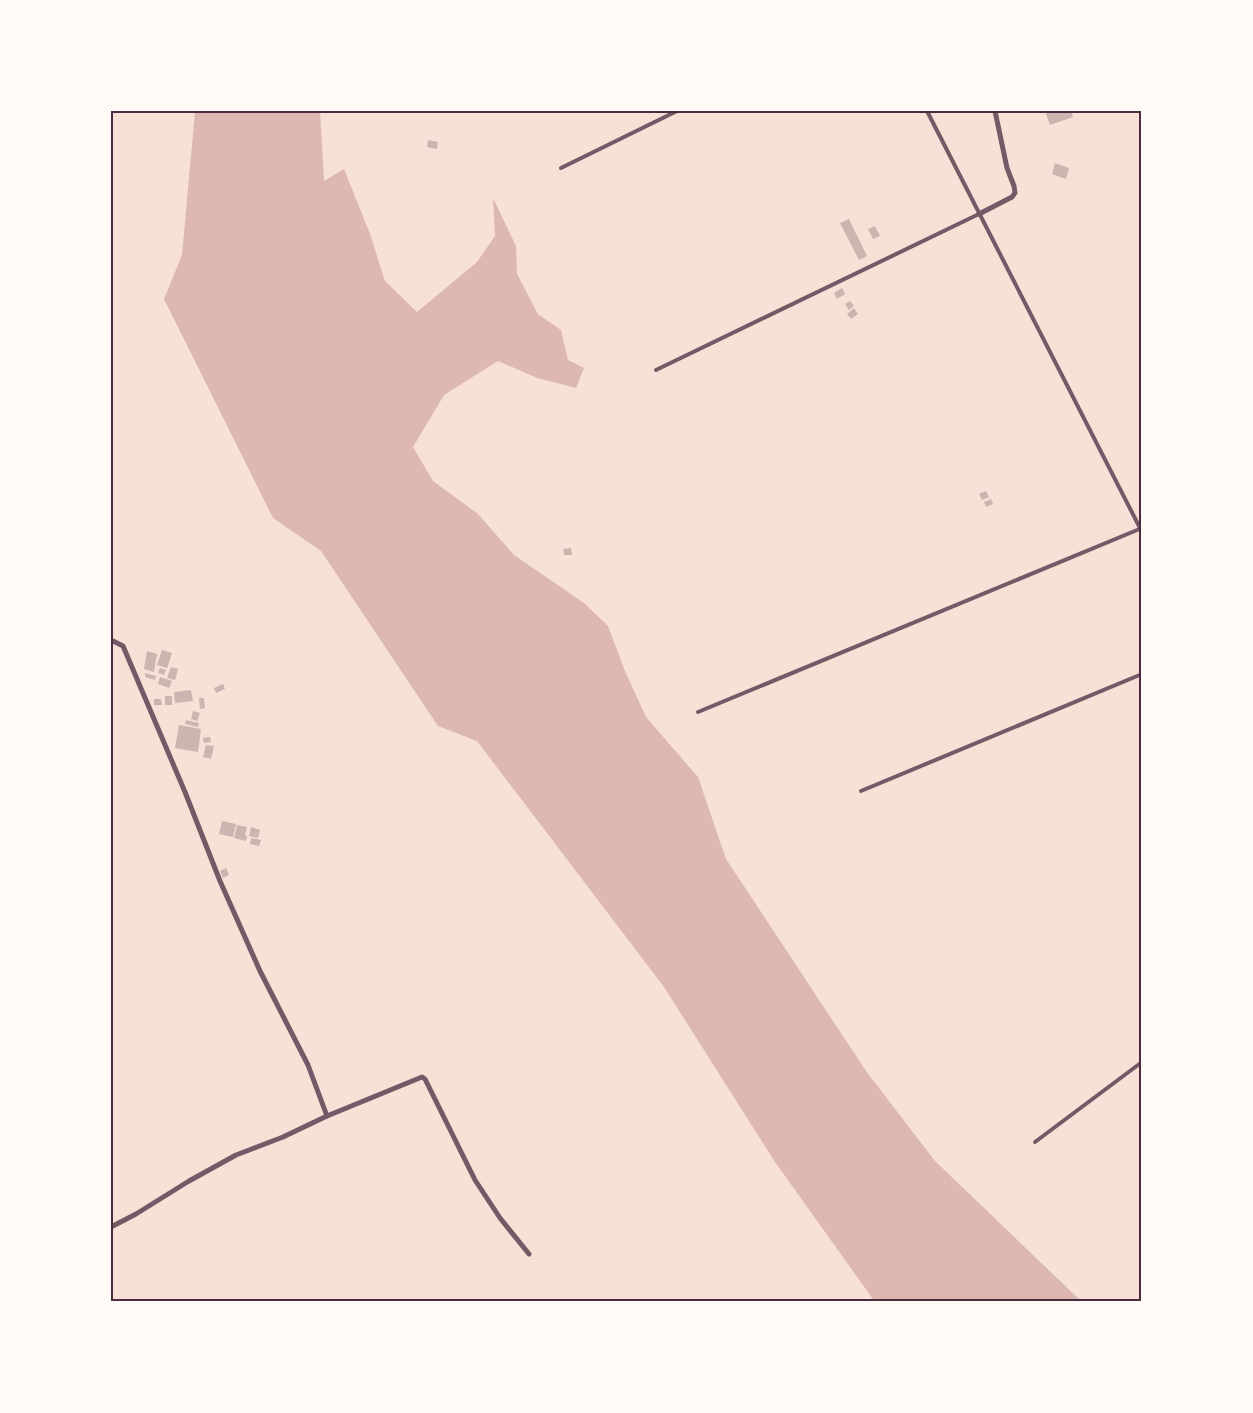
<svg xmlns="http://www.w3.org/2000/svg" width="1253" height="1413" font-family="Montserrat,sans-serif">
<rect width="100%" height="100%" fill="#f7e1d7"/>
<path fill="#dcb8b0" d="M 195,111 L 320,111 L 324,181 L 344,169 L 370,234 L 385,281 L 417,312 L 477,262 L 495,236 L 493,198 L 516,246 L 517,274 L 538,314 L 561,330 L 568,360 L 584,368 L 576,388 L 537,378 L 498,361 L 444,395 L 413,447 L 433,481 L 478,514 L 514,555 L 584,603 L 608,626 L 625,671 L 646,717 L 698,777 L 726,859 L 866,1071 L 935,1161 L 1082,1302 L 875,1302 L 775,1162 L 664,987 L 477,741 L 438,726 L 321,551 L 273,518 L 164,299 L 182,255 Z"/>
<g fill="#ccb4b1">
<path d="M 1045,111 L 1071,111 L 1073,117 L 1050,125 Z"/>
<path d="M 428,140 L 438,142 L 437,149 L 427,147 Z"/>
<path d="M 1055,163 L 1069,168 L 1066,179 L 1052,174 Z"/>
<path d="M 849,219 L 867,256 L 859,260 L 840,223 Z"/>
<path d="M 875,226 L 880,236 L 873,239 L 868,229 Z"/>
<path d="M 842,288 L 845,294 L 837,299 L 834,293 Z"/>
<path d="M 850,301 L 854,306 L 849,310 L 845,304 Z"/>
<path d="M 854,308 L 858,314 L 851,319 L 847,314 Z"/>
<path d="M 986,491 L 989,497 L 982,500 L 979,494 Z"/>
<path d="M 991,499 L 993,504 L 986,507 L 984,502 Z"/>
<path d="M 571,548 L 572,555 L 564,555 L 563,549 Z"/>
<path d="M 162,650 L 172,653 L 167,668 L 157,665 Z"/>
<path d="M 147,651 L 157,654 L 154,672 L 144,669 Z"/>
<path d="M 171,667 L 178,669 L 175,680 L 167,678 Z"/>
<path d="M 160,668 L 166,670 L 164,675 L 158,673 Z"/>
<path d="M 145,673 L 156,676 L 155,680 L 145,677 Z"/>
<path d="M 160,677 L 172,681 L 169,688 L 158,684 Z"/>
<path d="M 223,684 L 225,689 L 216,693 L 214,688 Z"/>
<path d="M 191,690 L 193,701 L 175,703 L 174,692 Z"/>
<rect x="165" y="696" width="7" height="9"/>
<path d="M 199,698 L 204,698 L 205,708 L 200,709 Z"/>
<path d="M 154,699 L 161,699 L 162,705 L 154,705 Z"/>
<path d="M 193,711 L 200,713 L 197,721 L 191,719 Z"/>
<path d="M 186,720 L 199,723 L 198,727 L 185,724 Z"/>
<path d="M 179,725 L 201,729 L 198,752 L 175,748 Z"/>
<path d="M 210,737 L 211,742 L 204,743 L 203,738 Z"/>
<path d="M 206,745 L 214,746 L 211,759 L 203,757 Z"/>
<path d="M 222,821 L 236,824 L 233,837 L 219,834 Z"/>
<path d="M 237,825 L 247,827 L 245,835 L 247,836 L 246,841 L 234,838 Z"/>
<path d="M 251,827 L 260,830 L 258,838 L 249,836 Z"/>
<path d="M 251,838 L 261,840 L 259,846 L 250,844 Z"/>
<path d="M 226,868 L 229,875 L 223,878 L 220,871 Z"/>
</g>
<g fill="none" stroke-linecap="round" stroke-linejoin="round">
<g stroke="#755966" stroke-width="4">
<path d="M 927,111 L 1142,532"/>
<path d="M 561,168 L 677,111"/>
<path d="M 656,370 L 979,214"/>
<path d="M 698,712 L 1142,528"/>
<path d="M 861,791 L 1142,674"/>
<path d="M 1035,1142 L 1142,1062"/>
</g>
<g stroke="#755966" stroke-width="5">
<path d="M 979,214 L 1012,197 L 1015,193 L 1014,186 L 1007,168 L 995,111"/>
<path d="M 111,640 L 123,646 L 185,792 L 220,881 L 260,971 L 308,1065 L 327,1116"/>
<path d="M 111,1227 L 136,1214 L 189,1181 L 236,1155 L 283,1137 L 327,1116 L 422,1077 L 425,1079 L 475,1180 L 500,1218 L 529,1254"/>
</g>
</g>
<rect width="1253" height="1413" fill="none" stroke="#fffaf5" stroke-width="225"/>
<rect x="112" y="112" width="1028" height="1188" fill="none" stroke="#4a2c40" stroke-width="2"/>
</svg>
